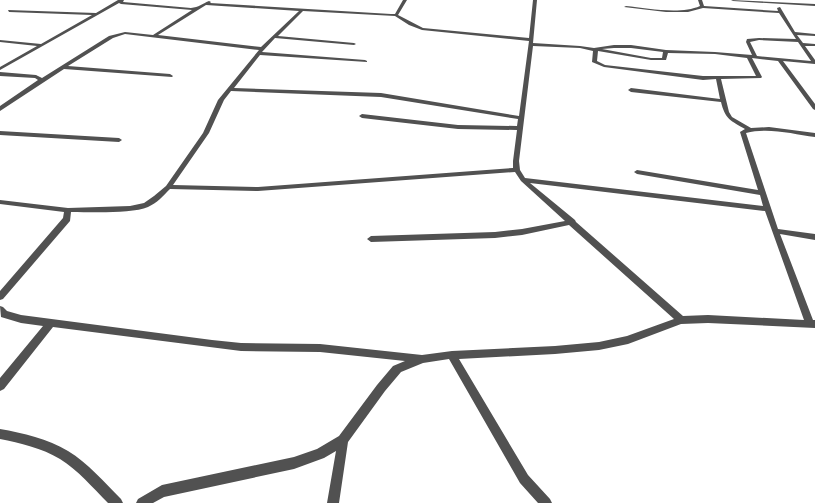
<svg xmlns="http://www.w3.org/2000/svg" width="815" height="503" font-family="'Nunito Sans',sans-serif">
<rect width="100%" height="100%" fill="#fff"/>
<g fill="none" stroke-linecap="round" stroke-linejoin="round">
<g fill="#515151" fill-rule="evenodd">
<path d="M 118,0 L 124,0 L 123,2 L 191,8 C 199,7 202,4 209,1 L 211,2 L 210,3 L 391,14 L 395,14 L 403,0 L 407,0 L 398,15 L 423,28 L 529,38 L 533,0 L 537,0 L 533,43 L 580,46 L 594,48 L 614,45 L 631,45 L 666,50 L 715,52 L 752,55 L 746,42 L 747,39 L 759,38 L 796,39 L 779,13 L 703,8 L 688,12 L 666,12 L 624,7 L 626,6 C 647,8 680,15 700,6 L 698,0 L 702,0 L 704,6 L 778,11 L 777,8 L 780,7 L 795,32 L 815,34 L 815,36 L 797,35 L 803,43 L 815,44 L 815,46 L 805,46 L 815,60 L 815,64 L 783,61 L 815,104 L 815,110 L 813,109 L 778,61 L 752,58 L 762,77 L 761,78 L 721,79 L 729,112 L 732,117 L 751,128 L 769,127 L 815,133 L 815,137 C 793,134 768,127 746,133 L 778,229 L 815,234 L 815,240 L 780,234 L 813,320 L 815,320 L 815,328 L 708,323 L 681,324 L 628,344 L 599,350 L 555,354 L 459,359 L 528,475 L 550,499 L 552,503 L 538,503 L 520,483 L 449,359 L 423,363 L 401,372 L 385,391 L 348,442 L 339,503 L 327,503 L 336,451 L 324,458 L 294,469 L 164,497 L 153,503 L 136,503 L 138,499 L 162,485 L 294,457 L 317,449 L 339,436 L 377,385 L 393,366 L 405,361 L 320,352 L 241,351 L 53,327 L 4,389 L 0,391 L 0,378 L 43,326 L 21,323 L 1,317 L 0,306 L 3,307 L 7,311 L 21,315 L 212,340 L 241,343 L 320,344 L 422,355 L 452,351 L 555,346 L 599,342 L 627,336 L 674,319 L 569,225 L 522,235 L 495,238 L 371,242 L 367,239 L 371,236 L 495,232 L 522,229 L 565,221 L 521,181 L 515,172 L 258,191 L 170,189 C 163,196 157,203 148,207 C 132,214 91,212 71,212 L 70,221 L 3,299 L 0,300 L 0,291 L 63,218 L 64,212 L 0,204 L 0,200 L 68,208 L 130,206 L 144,203 L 154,196 L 166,186 L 203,133 L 218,100 L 259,50 L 125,34 L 113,38 L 68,66 L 170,74 L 173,76 L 172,77 L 64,69 L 0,111 L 0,106 L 38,80 L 35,78 L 0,76 L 0,72 L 36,75 L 42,78 L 109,36 L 125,32 L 153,35 L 192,10 L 121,4 L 119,3 L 0,70 L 0,67 L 37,46 L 0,42 L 0,40 L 41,44 L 92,15 L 9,12 L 8,10 L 96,13 ZM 206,5 L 299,11 L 261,47 L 158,35 ZM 303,11 L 395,16 L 409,25 L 422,30 L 529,41 L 519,116 L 381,93 L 234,88 L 260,55 L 367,62 L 367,61 L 365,60 L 262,52 L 275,38 L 354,45 L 356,44 L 354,43 L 278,36 ZM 759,40 L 798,42 L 811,61 L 757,56 L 750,42 ZM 533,46 L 580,48 L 593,51 L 592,62 L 604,67 L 703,80 L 716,79 L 720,99 L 631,88 L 628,90 L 631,92 L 721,102 C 725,119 731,121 745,129 L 740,132 L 758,190 L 637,170 L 634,172 L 637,174 L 760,195 L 763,206 L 525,178 L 520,170 L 519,161 ZM 614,48 L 631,48 L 663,52 L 662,58 L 651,58 L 602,49 ZM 598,51 L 651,60 L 666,60 L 668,53 L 715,54 L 747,58 L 756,76 L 703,76 L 605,65 L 597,61 ZM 231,91 L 381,97 L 518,119 L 517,126 L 458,125 L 362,114 L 359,116 L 362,118 L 458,129 L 517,130 L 513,161 L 513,168 L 258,187 L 173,185 L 209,133 L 224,100 ZM 530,183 L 765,211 L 804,320 L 708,315 L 683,316 L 576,222 L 575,220 Z"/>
<path d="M 731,0 L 815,4 L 815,6 L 733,1 Z"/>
<path d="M 0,131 L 119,138 L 122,140 L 119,142 L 0,135 Z"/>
<path d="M 0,429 C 23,433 48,439 68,451 C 88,463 104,482 121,499 L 123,503 L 108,503 C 93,488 78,470 60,459 C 42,448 20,443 0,439 Z"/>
</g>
</g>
</svg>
